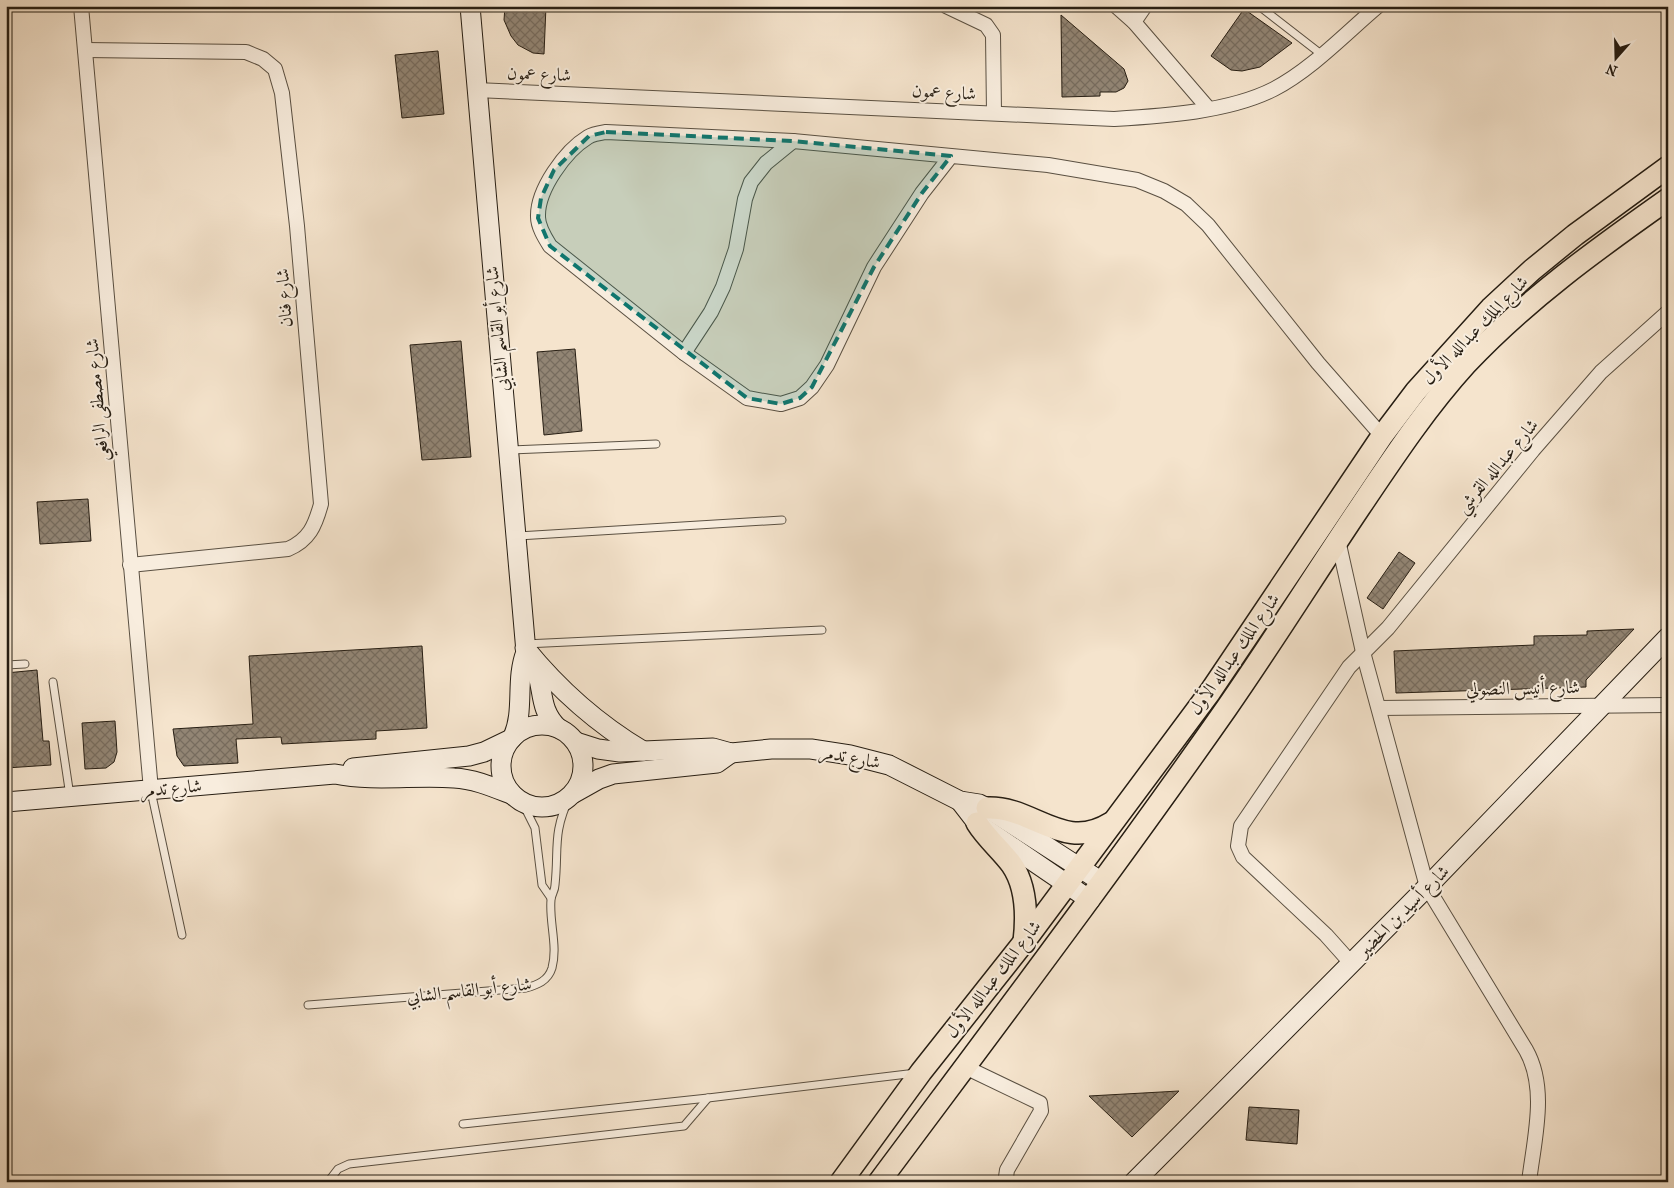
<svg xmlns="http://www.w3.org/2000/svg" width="1674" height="1188" font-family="'IM FELL French Canon',Amiri,serif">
<defs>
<pattern id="building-cross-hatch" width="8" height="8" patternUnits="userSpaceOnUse" patternTransform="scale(1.25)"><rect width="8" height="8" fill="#928574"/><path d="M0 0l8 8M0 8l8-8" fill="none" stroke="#776c5e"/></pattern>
</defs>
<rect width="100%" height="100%" fill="#f5e4cd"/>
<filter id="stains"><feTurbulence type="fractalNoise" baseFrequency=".004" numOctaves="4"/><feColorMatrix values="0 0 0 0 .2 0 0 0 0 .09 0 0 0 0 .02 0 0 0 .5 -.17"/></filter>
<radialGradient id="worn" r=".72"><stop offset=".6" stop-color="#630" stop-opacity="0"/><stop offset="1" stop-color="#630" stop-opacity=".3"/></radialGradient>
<g fill="url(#building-cross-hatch)" stroke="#271e13">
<path d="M 505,6 L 546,6 L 544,54 L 533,53 L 518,45 L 511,36 L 504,20 Z"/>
<path d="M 1244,9 L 1292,43 L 1260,67 L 1242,71 L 1231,70 L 1211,56 Z"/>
<path d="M 1061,15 L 1124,69 L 1128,81 L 1124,88 L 1116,92 L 1100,92 L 1100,96 L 1062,97 Z"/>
<path d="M 438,51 L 444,114 L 402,118 L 395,55 Z"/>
<path d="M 461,341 L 471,457 L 422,460 L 410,345 Z"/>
<path d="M 575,349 L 582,431 L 544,435 L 537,352 Z"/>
<path d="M 88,499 L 91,541 L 40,544 L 37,502 Z"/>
<path d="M 1399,552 L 1415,563 L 1383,609 L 1367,598 Z"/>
<path d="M 1634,629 L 1586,680 L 1586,687 L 1396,693 L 1394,651 L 1534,645 L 1534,636 L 1587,635 L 1587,631 Z"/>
<path d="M 422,646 L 427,728 L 376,731 L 376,739 L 282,744 L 281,737 L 236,739 L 238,763 L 184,766 L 177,756 L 173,729 L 253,724 L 249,656 Z"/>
<path d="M 37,670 L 43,741 L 49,741 L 51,765 L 6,768 L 6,673 Z"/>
<path d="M 115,721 L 117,752 L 114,762 L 106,768 L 85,769 L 82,723 Z"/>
<path d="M 1179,1091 L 1132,1137 L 1089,1096 Z"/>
<path d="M 1249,1107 L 1299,1110 L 1297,1144 L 1246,1140 Z"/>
</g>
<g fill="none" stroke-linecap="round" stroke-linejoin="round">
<g stroke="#5a5042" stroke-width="9">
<g id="lane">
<path d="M 1259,6 L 1321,54"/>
<path d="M 511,450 L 656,444"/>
<path d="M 518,536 L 782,520"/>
<path d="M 525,644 L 822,630"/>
<path d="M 6,665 L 25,664"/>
<path d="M 53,682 L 70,796"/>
<path d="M 151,791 L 182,935"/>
<path d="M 522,802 L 535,828 L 542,885 L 551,898"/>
<path d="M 308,1005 L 526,988 C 537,985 548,981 552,968 C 558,946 549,922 551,900 C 551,895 555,891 555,885 C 559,848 552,834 570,796"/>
<path d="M 463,1124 L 708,1098 L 916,1073"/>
<path d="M 328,1182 L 338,1169 L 349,1164 L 684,1126 L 708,1098"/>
</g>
</g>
<g stroke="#5a5042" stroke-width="16">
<g id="street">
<path d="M 81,6 L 151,790"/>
<path d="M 946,6 L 986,25 L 993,35 L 994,113"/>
<path d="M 1116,6 L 1134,22 L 1208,108"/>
<path d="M 1134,22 L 1145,6"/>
<path d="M 85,50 L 246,52 L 263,59 L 275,69 L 282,93 L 297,226 L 321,504 C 315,526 309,540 288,549 L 130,565"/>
<path d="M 476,90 L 1114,119 C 1163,116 1229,112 1274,89 C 1311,70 1346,33 1378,6"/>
<path d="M 951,156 L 922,193 L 874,267 L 827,365 L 812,387 L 800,398 L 781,404 L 747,398 L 684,353 L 550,246 C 545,238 538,227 538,217 C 537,190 565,151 588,137 C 593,134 600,133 606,132 L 793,141 L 1048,165 L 1137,180 L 1164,191 L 1186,204 L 1208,225 L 1318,363 L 1382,436"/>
<path d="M 684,353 L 711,312 L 723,287 L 736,249 L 745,199 L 751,182 L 766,163 L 793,141"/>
<path d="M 1338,540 L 1363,652 L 1427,887 L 1526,1050 C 1548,1089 1534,1139 1529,1182"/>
<path d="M 1379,708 L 1668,705"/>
<path d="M 1351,963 L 1326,935 L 1243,857 L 1238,846 L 1241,826 L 1349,667 L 1388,628 L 1533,450 L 1601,372 L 1668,312"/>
<path d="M 965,1067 L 1040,1103 L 1041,1111 L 1007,1170 L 1006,1177 L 1009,1182"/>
</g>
</g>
<g stroke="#271e13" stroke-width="21">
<g id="secondary">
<path d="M 470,6 L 526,652 C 515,680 525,710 513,737"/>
<path d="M 525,648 C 559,690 596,723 643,751"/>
<path d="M 532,661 C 546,684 536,707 558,728"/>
<circle cx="542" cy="766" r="41"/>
<path d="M 576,742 L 598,749 L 620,752 L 713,748 L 731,753 L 771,749 L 811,749 L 850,755 L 889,765 L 960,801 L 979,804 L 987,808 L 1102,882"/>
<path d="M 353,768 L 469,756 L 484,752 L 511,739"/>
<path d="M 574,793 L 599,779 L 613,774 L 717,763 L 731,753"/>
<path d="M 960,801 L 977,823 L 1090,900"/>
<path d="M 6,802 L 335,774 C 374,782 415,775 454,778 C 475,779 495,788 513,795"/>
<path d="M 1134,1182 L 1427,887 L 1668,637"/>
</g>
</g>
<g stroke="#271e13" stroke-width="24">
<g id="primary">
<path d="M 987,808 C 1033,806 1063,853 1111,823"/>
<path d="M 977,823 C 987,839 1001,850 1012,865 C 1027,887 1027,917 1024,942"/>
<path d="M 841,1182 L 921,1072 L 1024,942 L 1210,692 L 1382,436 L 1416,391 L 1491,308 L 1532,270 L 1575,235 L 1668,167"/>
<path d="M 879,1182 C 996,1025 1114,869 1226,709 C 1272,643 1315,574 1360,507 C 1393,458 1426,408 1466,364 C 1526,300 1597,249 1668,199"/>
</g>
</g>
<use href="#lane" stroke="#f8edde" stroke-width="7"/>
<use href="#street" stroke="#f8edde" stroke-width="14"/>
<use href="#secondary" stroke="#f8edde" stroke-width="19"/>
<use href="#primary" stroke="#f5e4cd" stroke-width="21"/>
</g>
<path fill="#0f766e" fill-opacity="0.2" stroke="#0f766e" stroke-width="4" stroke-dasharray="10 6" stroke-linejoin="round" d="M 606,132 L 793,141 L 951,156 L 922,193 L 874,267 L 812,387 L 800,398 L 781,404 L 747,398 L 550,246 L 538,218 L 541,198 L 554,170 L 589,136 Z"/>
<g text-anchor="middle" stroke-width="4" stroke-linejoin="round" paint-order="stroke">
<g font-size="18" fill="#271e13" stroke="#f8edde">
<text transform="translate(539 74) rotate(2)" y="6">شارع عمون</text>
<text transform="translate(944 92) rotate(3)" y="6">شارع عمون</text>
<text transform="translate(284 298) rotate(-94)" y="6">شارع فنان</text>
<text transform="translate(497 329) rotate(-95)" y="6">شارع أبو القاسم الشابي</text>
<text transform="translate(1475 330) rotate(-46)" y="6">شارع الملك عبدالله الأول</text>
<text transform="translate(97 400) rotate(-95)" y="6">شارع مصطفى الرافعي</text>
<text transform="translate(1497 466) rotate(-50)" y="6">شارع عبدالله القرشي</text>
<text transform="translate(1234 654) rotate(-55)" y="6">شارع الملك عبدالله الأول</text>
<text transform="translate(1523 688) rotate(-1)" y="6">شارع أنيس النصولي</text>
<text transform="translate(850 757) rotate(11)" y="6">شارع تدمر</text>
<text transform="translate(171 788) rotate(-5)" y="6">شارع تدمر</text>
<text transform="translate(1403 911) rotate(-45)" y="6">شارع أسيد بن الحضير</text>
<text transform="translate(993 979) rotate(-52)" y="6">شارع الملك عبدالله الأول</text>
<text transform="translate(469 990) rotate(-6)" y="6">شارع أبو القاسم الشابي</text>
</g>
</g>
<rect width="1674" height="1188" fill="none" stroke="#f5e4cd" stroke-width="25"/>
<rect x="8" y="8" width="1659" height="1173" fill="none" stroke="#271e13" stroke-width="2.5"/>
<rect x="12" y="12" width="1649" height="1163" fill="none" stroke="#271e13"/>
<g transform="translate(1616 58) rotate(200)" stroke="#f8edde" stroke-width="4" paint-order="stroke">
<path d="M0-4L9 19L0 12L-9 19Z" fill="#271e13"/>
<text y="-8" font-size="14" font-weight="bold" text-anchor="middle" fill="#271e13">N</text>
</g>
<rect width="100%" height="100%" filter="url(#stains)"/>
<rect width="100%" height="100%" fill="url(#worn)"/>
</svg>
